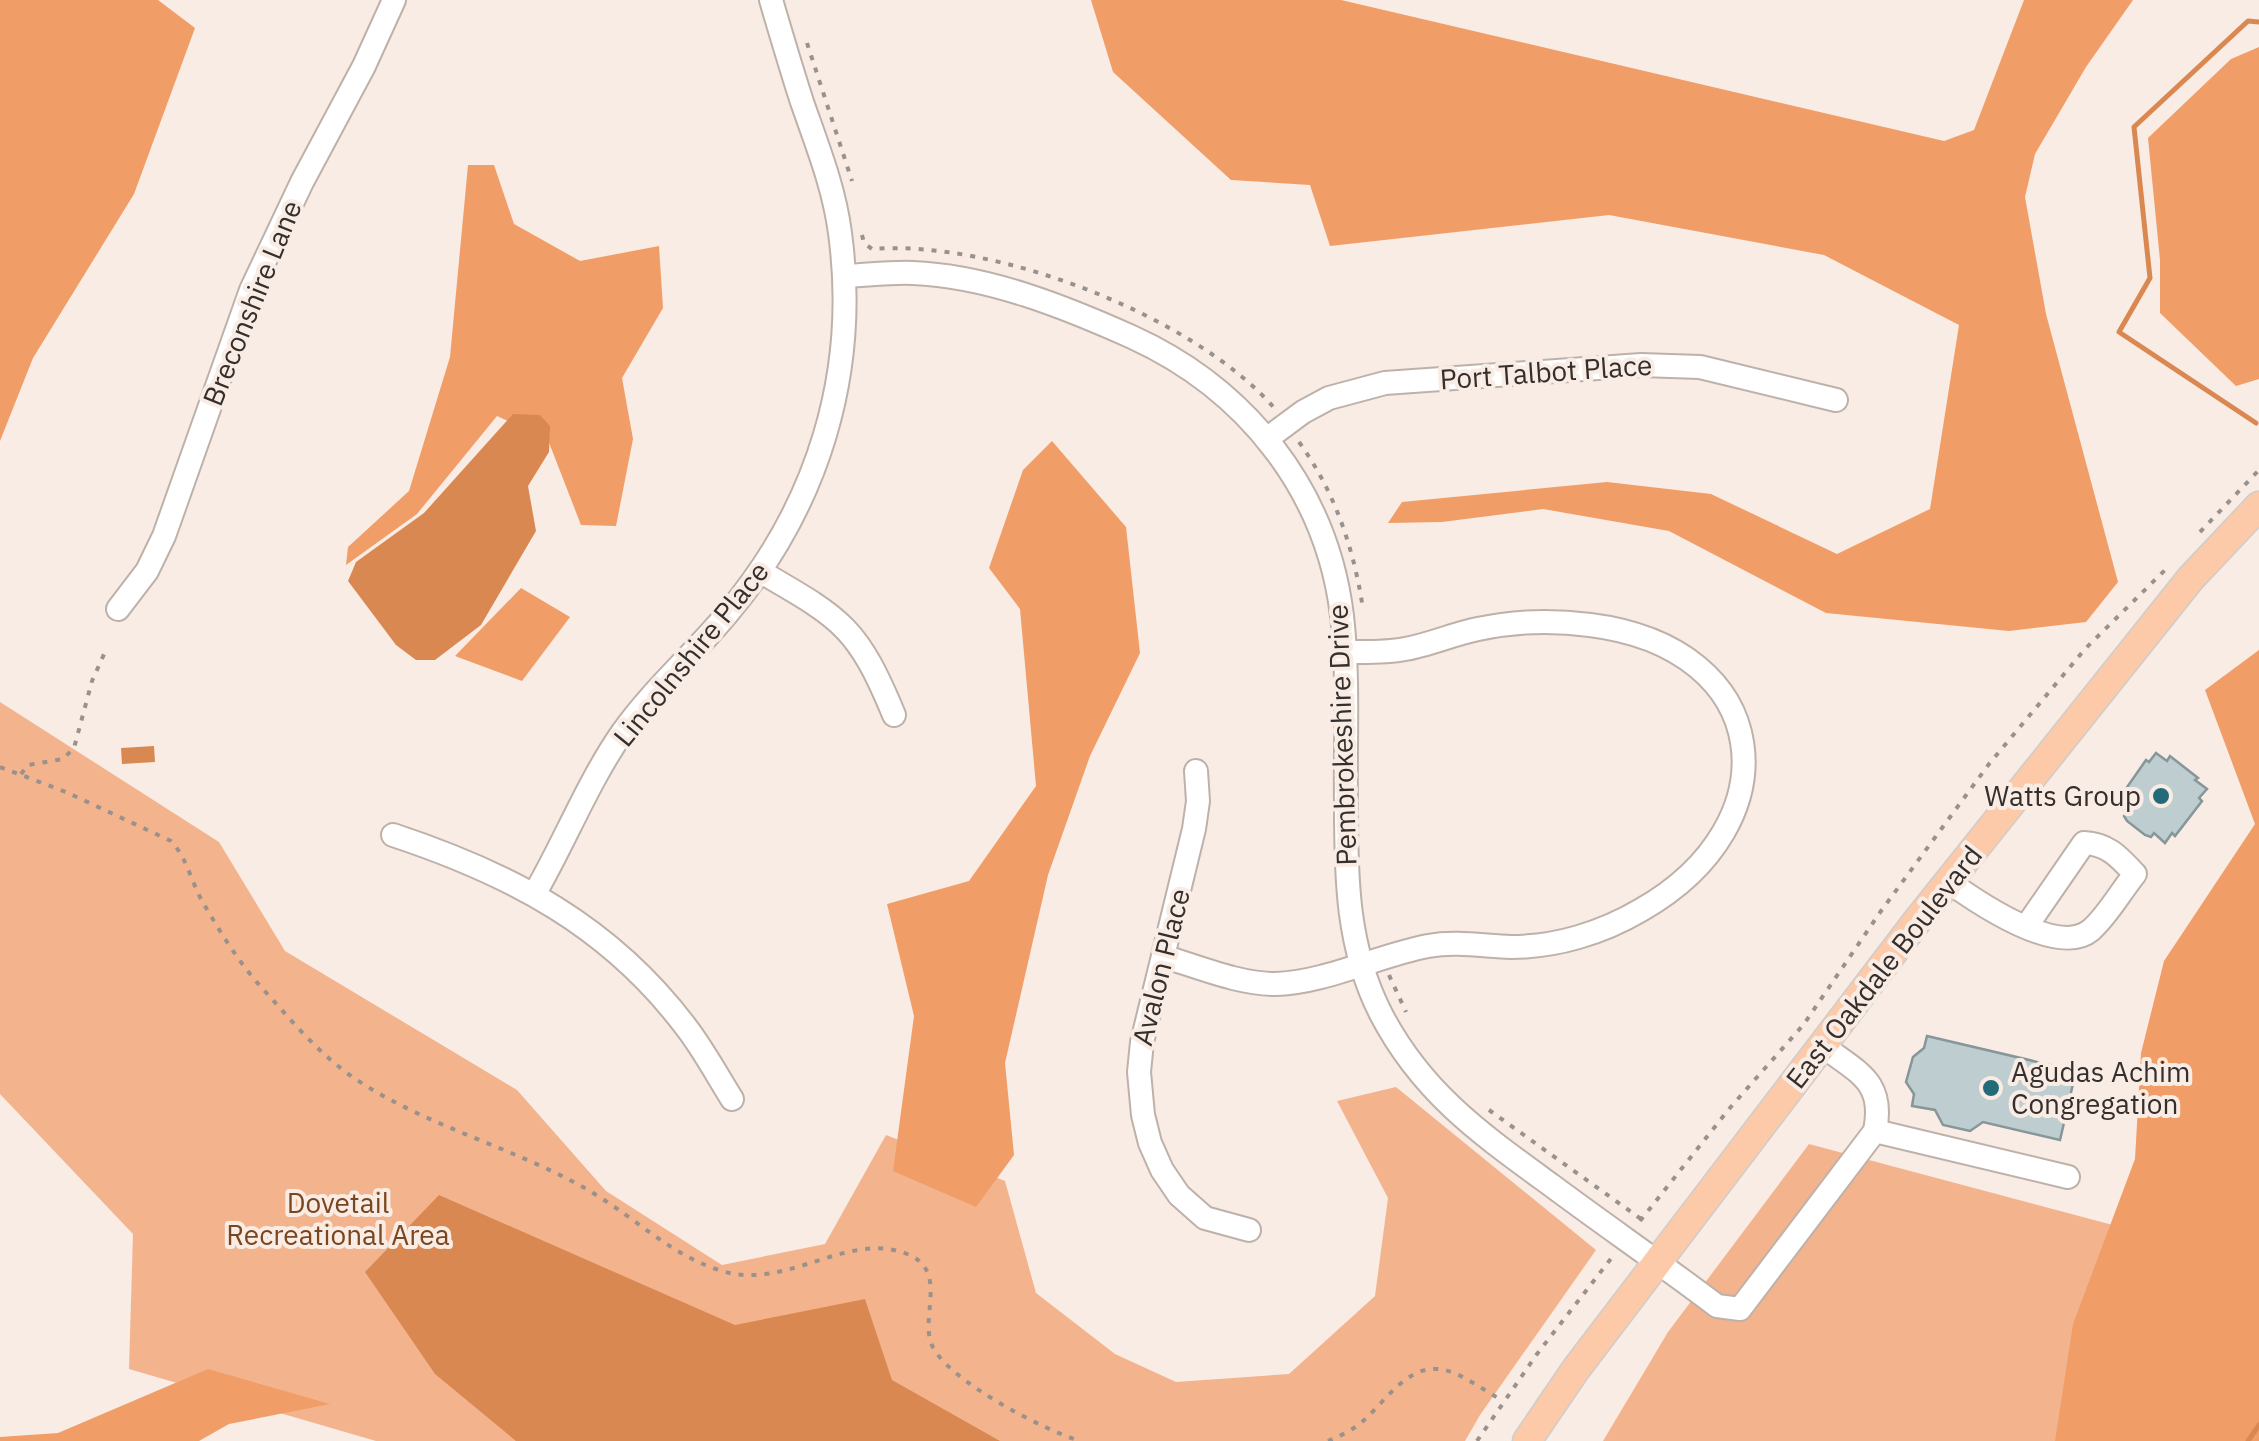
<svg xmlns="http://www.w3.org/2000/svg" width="2259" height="1441" font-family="'IBM Plex Sans',sans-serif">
<rect width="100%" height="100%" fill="#f9ece4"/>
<g fill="#f3b48d">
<path d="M 0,702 L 219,842 L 285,951 L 517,1090 L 606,1191 L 722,1265 L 825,1244 L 886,1135 L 1005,1181 L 1036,1293 L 1115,1354 L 1176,1382 L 1289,1374 L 1375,1296 L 1388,1198 L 1337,1101 L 1396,1087 L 1596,1250 L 1480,1415 L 1465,1441 L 376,1441 L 129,1369 L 133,1234 L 0,1094 Z"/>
<path d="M 1809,1144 L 2154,1236 L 2099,1441 L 1603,1441 L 1668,1332 Z"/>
</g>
<g fill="#f19d67">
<path d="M 0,0 L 158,0 L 195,28 L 134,194 L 33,358 L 0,441 Z"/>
<path d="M 1091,0 L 1341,0 L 1944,141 L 1974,130 L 2024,0 L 2133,0 L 2086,67 L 2035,154 L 2025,197 L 2046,314 L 2118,582 L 2086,622 L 2009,631 L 1826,613 L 1669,531 L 1543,509 L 1442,522 L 1388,523 L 1402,502 L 1607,482 L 1711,494 L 1837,554 L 1930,509 L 1959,325 L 1824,255 L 1609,215 L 1330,246 L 1310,185 L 1231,180 L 1113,72 Z"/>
<path d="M 2259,47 L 2259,379 L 2236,386 L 2160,313 L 2160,260 L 2148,138 L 2231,59 Z"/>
<path d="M 468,165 L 494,165 L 514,224 L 580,261 L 659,246 L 663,308 L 622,378 L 633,439 L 616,526 L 581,525 L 548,440 L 497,416 L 417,514 L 346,565 L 348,547 L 409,491 L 450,357 Z"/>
<path d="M 1052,441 L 1126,527 L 1140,653 L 1090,756 L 1048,875 L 1005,1063 L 1014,1155 L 976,1207 L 893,1171 L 914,1016 L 887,904 L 969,881 L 1036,786 L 1020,609 L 989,568 L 1023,470 Z"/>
<path d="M 521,588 L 570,617 L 522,681 L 455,656 Z"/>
<path d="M 2259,650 L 2259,1441 L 2055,1441 L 2073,1324 L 2135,1159 L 2141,1053 L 2164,961 L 2255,824 L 2205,690 Z"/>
<path d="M 208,1369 L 330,1404 L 229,1424 L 199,1441 L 0,1441 L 0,1437 L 58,1433 Z"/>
</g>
<g fill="#da8852">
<path d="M 513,414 L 540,415 L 550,426 L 549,452 L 528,486 L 536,531 L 481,625 L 435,660 L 416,660 L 396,645 L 348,581 L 356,562 L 424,513 Z"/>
<path d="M 154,746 L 155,762 L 122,764 L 121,748 Z"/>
<path d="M 439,1195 L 735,1325 L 865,1299 L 892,1380 L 1000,1441 L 516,1441 L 435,1374 L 365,1272 Z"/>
</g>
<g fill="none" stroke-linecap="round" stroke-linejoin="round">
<g stroke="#da8852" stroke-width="5">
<path d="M 2256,423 L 2119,332 L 2150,278 L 2134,127 L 2248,21 L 2259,22"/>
<path d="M 2248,1441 L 2259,1425"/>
</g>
</g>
<g fill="#bdcdd0" stroke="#879699" stroke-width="2.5">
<path d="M 2156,753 L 2167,761 L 2170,756 L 2198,778 L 2195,780 L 2207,789 L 2199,798 L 2202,801 L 2175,836 L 2172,833 L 2165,843 L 2154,833 L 2151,837 L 2145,835 L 2127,821 L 2124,816 L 2127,812 L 2116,803 L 2146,760 L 2149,762 Z"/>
<path d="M 1927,1036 L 2076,1071 L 2060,1140 L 1983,1122 L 1970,1131 L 1943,1125 L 1935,1110 L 1912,1106 L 1914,1094 L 1906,1082 L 1913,1057 L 1924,1048 Z"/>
</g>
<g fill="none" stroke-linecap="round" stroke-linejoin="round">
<g stroke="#beb1a9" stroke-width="26">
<g id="minor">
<path d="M 845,276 C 868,275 891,272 913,273 C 988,276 1065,307 1132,337 C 1246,389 1327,490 1342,616 C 1349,678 1345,743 1346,806 C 1346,878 1347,948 1381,1014 C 1422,1093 1481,1134 1551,1185 C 1606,1226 1663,1265 1717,1306 L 1740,1309 L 1875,1131 C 1885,1081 1858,1073 1823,1046"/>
<path d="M 1268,438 L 1303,412 L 1329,398 L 1385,383 L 1641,365 L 1700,367 L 1836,400"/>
<path d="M 761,572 C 842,619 857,626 894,715"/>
<path d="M 118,609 L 147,571 L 164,536 L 251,290 L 302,182 L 364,66 L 394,0"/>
<path d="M 1196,771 L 1198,801 L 1194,829 L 1142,1042 L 1139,1072 L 1143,1115 L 1150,1143 L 1162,1170 L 1179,1195 L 1205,1218 L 1249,1230"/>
<path d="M 393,835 C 511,874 610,926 686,1027 C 703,1049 717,1075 732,1099"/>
<path d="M 1949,882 C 1977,902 2058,958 2091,930 C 2108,915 2121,891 2135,874 C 2119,857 2108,844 2084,843 L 2026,927"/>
<path d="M 535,893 C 565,841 588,782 622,733 C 653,689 693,655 727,614 C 818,506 859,373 840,233 C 834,187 817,145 802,102 C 791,68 781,34 771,0"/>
<path d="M 1165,957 C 1199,967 1239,984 1275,984 C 1324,983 1380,955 1428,946 C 1456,941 1483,946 1511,947 C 1556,947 1602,933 1641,910 C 1794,823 1775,648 1590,625 C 1553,620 1515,621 1478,629 C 1453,634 1429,645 1405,649 C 1385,653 1364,652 1344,652"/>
<path d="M 1875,1131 L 2068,1177"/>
</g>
</g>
<g stroke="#cecdcc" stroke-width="31">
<path id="major" d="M 1527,1441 L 1576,1369 L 1917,921 L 2191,578 L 2259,506"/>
</g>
<g stroke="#9a918c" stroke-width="4" stroke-dasharray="5 8" stroke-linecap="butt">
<path d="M 807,43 L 852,181"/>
<path d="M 862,235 L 864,243 L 872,249 C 993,239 1196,316 1276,410"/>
<path d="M 1299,442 C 1335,492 1354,549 1363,609"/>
<path d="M 2200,532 L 2259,470"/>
<path d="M 0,767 L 66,792 L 171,841 C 187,858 191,881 202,901 C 219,930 239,963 262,988 C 290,1019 320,1055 354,1078 C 428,1128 518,1148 593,1193 C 638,1220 672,1256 722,1271 C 787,1291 848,1230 907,1254 C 948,1270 921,1314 931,1343 C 944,1379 1044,1430 1080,1441"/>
<path d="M 21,774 L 28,765 L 63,759 L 74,748 L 92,681 L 105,652"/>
<path d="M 1389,975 L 1406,1012"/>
<path d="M 1489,1110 L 1641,1219"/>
<path d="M 1640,1221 L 1729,1109 L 1804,1024 L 1881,911 L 1989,764 L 2085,649 L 2167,568"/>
<path d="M 1328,1441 C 1340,1436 1353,1430 1363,1421 C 1390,1397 1412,1356 1454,1373 C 1471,1380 1487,1392 1503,1401"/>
<path d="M 1477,1441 L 1537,1354 L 1613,1256"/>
</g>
<use href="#minor" stroke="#fff" stroke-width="22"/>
<use href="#major" stroke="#fcc9a9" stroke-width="28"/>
</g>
<g fill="#246b79" stroke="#f9ece4" stroke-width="4">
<circle cx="2161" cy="796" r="10"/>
<circle cx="1991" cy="1088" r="10"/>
</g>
<g text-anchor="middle" stroke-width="8" stroke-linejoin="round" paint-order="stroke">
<g font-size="28" fill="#342f2c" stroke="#f9ece4">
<text transform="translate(252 303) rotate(-68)" y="10">Breconshire Lane</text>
<text transform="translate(1546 372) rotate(-4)" y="10">Port Talbot Place</text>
<text transform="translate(691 654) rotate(-51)" y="10">Lincolnshire Place</text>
<text transform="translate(1342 735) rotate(-92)" y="10">Pembrokeshire Drive</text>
<text transform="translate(1161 967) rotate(-76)" y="10">Avalon Place</text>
<text transform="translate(1884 967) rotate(-52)" y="10">East Oakdale Boulevard</text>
</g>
<g font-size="28" fill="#342f2c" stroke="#f9ece4" text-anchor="end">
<text x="2141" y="806">Watts Group</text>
<text x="2011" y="1082" text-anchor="start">Agudas Achim<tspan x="2011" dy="32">Congregation</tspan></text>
</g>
<g font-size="28" fill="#7b451e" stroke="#f9ece4">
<text x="338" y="1213">Dovetail<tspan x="338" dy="32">Recreational Area</tspan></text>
</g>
</g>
</svg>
